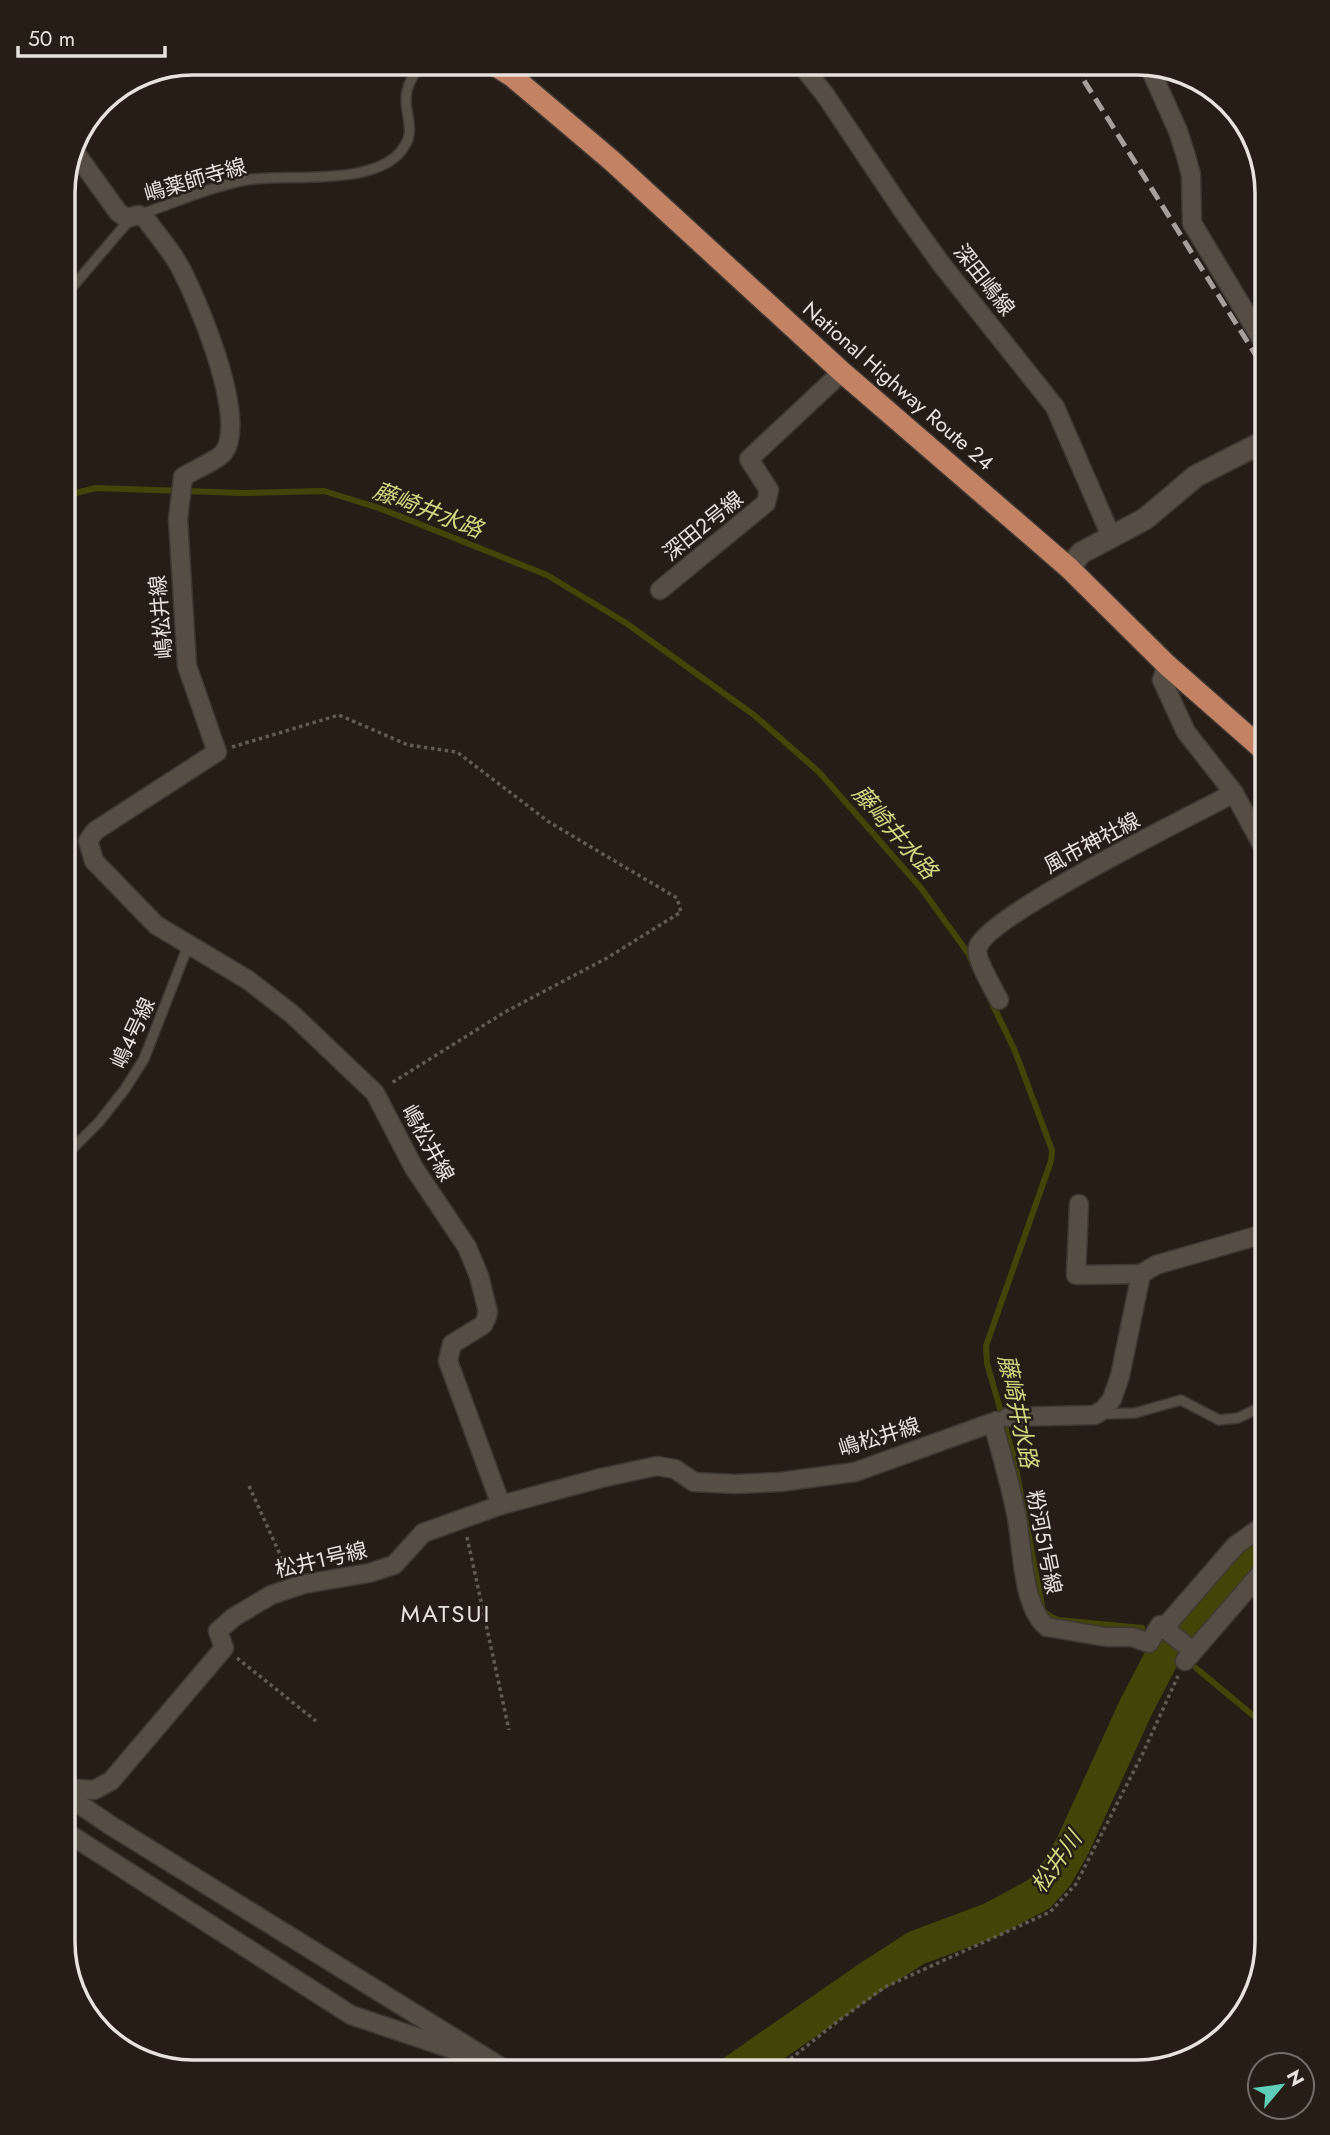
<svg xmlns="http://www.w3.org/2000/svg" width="1330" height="2135" font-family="Jost,'Noto Sans JP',sans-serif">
<rect width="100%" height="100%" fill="#251d16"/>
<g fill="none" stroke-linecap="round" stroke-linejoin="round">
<g stroke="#434508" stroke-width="6">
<path d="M 63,496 L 96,488 L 243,493 L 324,491 L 379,508 L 547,575 L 626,623 L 754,715 L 819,772 L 921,888 L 968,953 L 973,964"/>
<path d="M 990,999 L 1015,1051 L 1052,1150 L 1051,1161 L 986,1346 L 987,1363 L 1014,1458 L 1043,1611 L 1051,1617 L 1059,1620 L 1142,1628"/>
<path d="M 1196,1668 L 1267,1727"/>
</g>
<path stroke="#434508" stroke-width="35" d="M 734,2072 L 865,1981 L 916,1948 L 991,1920 L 1039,1894 L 1056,1875 L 1073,1845 L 1136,1707 L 1176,1630 L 1214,1588 L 1267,1539"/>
<g stroke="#3e3833" stroke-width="12">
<g id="lane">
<path d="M 63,293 L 74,285 L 126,224 L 139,215 C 174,203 210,187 246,180 C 289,173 378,188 404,147 C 417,128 402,111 407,91 C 409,80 416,71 423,63"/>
<path d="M 63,1152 L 74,1147 L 99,1122 L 125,1089 L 144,1059 L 188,946"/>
<path d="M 1101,1414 L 1135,1413 L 1181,1400 L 1219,1420 L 1238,1418 L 1267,1404"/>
</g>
</g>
<g stroke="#3e3833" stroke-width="21">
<g id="street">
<path d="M 800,63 L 826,96 L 901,208 L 942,265 L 1055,407 L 1111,536"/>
<path d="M 1148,64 L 1178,131 L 1186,156 L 1191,175 L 1192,223 L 1267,348"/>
<path d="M 77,155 L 118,212 L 126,218 L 139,215 L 146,219 C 157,235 171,250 180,267 C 198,301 248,419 224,452 C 218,460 194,470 183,477 L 178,519 L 187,666 L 217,752 L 95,831 L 88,841 L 94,861 L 156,925 L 248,980 L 292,1014 L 375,1093 L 414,1168 L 467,1247 L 479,1276 L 488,1312 L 486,1319 L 483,1325 L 452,1344 L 448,1361 L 501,1505 L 601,1478 L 657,1466 L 675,1469 L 694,1482 L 735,1484 L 780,1482 L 855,1472 L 997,1421"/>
<path d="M 660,590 L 766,503 L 769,490 L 749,459 L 842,372"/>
<path d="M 1167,665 L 1162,680 L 1186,732 L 1234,793 L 1267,854"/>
<path d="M 999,1000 C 994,990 974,957 978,947 C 990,914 1193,815 1234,793"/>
<path d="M 1079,1204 L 1076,1275 L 1141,1274"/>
<path d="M 1008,1417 L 1095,1415 L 1104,1409 L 1112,1399 L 1120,1376 L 1141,1274 L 1156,1265 L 1267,1233"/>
<path d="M 993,1423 C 1001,1453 1010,1483 1016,1513 C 1023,1545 1021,1606 1047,1627 L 1106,1637 L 1132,1637 L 1149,1643 L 1160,1625 L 1193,1651"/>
<path d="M 1164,1628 L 1236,1545 L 1267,1523"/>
<path d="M 1185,1661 L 1267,1566"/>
<path d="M 63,1788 L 94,1790 L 111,1781 L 224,1648 L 218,1631 L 234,1617 L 271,1595 L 304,1584 L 369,1573 L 394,1565 L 423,1533 L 501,1505"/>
<path d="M 63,1793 L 110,1825 L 509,2072"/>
<path d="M 63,1830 L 351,2015 L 464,2053"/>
</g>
</g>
<g stroke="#3e3833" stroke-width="24">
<path id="secondary" d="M 1069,568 L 1081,553 L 1145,519 L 1196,476 L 1267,440"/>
</g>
<g stroke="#3e3833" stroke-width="24">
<path id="highway" d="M 491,63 L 513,77 L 611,160 L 842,372 L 1069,568 L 1167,665 L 1267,753"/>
</g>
<g stroke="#625b54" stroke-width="3.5" stroke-dasharray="3.5 3.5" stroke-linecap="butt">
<path d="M 232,747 L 339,715 L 408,745 L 457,752 L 549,822 L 677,898 L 681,912 L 607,958 L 505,1012 L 390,1084"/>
<path d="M 249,1486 L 287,1570"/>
<path d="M 467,1537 L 509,1730"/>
<path d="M 237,1658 L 316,1721"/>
<path d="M 774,2072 L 838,2021 L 885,1987 L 1050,1912 L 1076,1884 L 1143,1753 L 1178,1676"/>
</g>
<use href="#lane" stroke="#564d44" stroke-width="9"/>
<use href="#street" stroke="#564d44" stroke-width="18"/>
<use href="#secondary" stroke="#564d44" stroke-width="21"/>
<use href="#highway" stroke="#c38263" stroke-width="21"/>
<path stroke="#a69f9a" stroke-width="5" stroke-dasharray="14 7" stroke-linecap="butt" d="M 1073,63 L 1267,373"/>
</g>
<g text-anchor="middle" stroke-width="5" stroke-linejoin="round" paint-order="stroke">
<g font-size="21" fill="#e8e2dd" stroke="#251d16">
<text transform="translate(195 180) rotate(-16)" y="7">嶋薬師寺線</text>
<text transform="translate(984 280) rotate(52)" y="7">深田嶋線</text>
<text transform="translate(898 386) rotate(41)" y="7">National Highway Route 24</text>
<text transform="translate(703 526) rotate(-39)" y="7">深田2号線</text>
<text transform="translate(161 617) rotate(-95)" y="7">嶋松井線</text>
<text transform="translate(1092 843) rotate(-28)" y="7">風市神社線</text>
<text transform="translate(133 1033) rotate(-65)" y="7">嶋4号線</text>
<text transform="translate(428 1143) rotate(61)" y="7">嶋松井線</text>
<text transform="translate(879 1437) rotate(-17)" y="7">嶋松井線</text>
<text transform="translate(1044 1542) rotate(79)" y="7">粉河51号線</text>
<text transform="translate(321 1560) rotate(-13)" y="7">松井1号線</text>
</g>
<g font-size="23" font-style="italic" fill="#d1d782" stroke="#251d16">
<text transform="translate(428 510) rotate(21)" y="8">藤崎井水路</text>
<text transform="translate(895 832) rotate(49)" y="8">藤崎井水路</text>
<text transform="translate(1018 1411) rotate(78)" y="8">藤崎井水路</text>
<text transform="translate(1056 1862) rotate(-55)" y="8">松井川</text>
</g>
<g font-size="24" letter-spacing="2" fill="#e8e2dd" stroke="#251d16">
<text x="446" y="1622">MATSUI</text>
</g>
</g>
<path d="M0 0H1330V2135H0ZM193 75H1137A118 118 0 0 1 1255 193V1942A118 118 0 0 1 1137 2060H193A118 118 0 0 1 75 1942V193A118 118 0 0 1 193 75Z" fill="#251d16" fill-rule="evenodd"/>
<path fill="none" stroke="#e8e2dd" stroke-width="3.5" d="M193 75H1137A118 118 0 0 1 1255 193V1942A118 118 0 0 1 1137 2060H193A118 118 0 0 1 75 1942V193A118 118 0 0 1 193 75Z"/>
<g transform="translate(1281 2086) rotate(61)"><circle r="33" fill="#251d16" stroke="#736c66" stroke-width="2"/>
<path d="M0-5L12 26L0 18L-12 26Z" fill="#5eceb8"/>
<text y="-10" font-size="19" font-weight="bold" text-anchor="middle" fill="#e8e2dd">N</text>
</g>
<path d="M18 46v10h147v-10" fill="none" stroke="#e8e2dd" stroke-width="3.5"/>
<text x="28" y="46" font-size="21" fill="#e8e2dd" stroke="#251d16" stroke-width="5" paint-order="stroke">50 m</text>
</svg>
